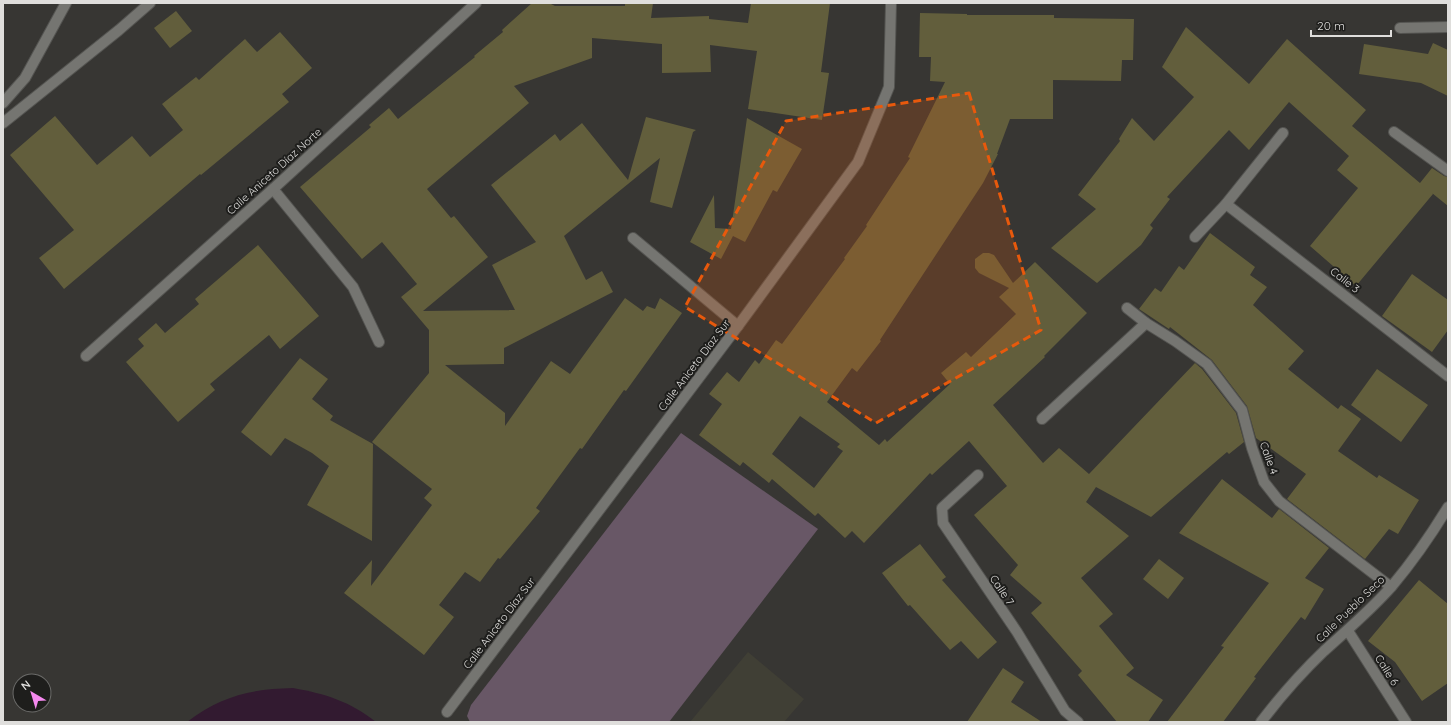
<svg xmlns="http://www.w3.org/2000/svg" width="1451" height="725" font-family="Quicksand,sans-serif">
<rect width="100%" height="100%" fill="#373633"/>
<path fill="#403f35" d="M 748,652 L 804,699 L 784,722 L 690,722 Z"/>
<path fill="#685766" d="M 681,433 L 818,529 L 669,722 L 470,722 L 467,716 L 471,705 Z"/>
<path fill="#321a30" d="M 293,688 C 326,694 349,701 376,722 L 187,722 C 221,696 251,689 293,688 Z"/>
<g fill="#625e3c" fill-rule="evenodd">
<path d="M 532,3 L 549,3 L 555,6 L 625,6 L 625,3 L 653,3 L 651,18 L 709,16 L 709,19 L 748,23 L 751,3 L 830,3 L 821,72 L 829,73 L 822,120 L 748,109 L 757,51 L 710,45 L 711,72 L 662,73 L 662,44 L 592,38 L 592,58 L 514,86 L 529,103 L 427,189 L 451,218 L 454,216 L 488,257 L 423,311 L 515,310 L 492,265 L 536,242 L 491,185 L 555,134 L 560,141 L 582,123 L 628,180 L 646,117 L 696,130 L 693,132 L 672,208 L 650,202 L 660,158 L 564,236 L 586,280 L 602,271 L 613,292 L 504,348 L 504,364 L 445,365 L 505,413 L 505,426 L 551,361 L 570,374 L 625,298 L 643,311 L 647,306 L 655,309 L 660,298 L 682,313 L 626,391 L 624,390 L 582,449 L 580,448 L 536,508 L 540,511 L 500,559 L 498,558 L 480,582 L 465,572 L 439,605 L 454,617 L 424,655 L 344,593 L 372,560 L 371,586 L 432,505 L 424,498 L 432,489 L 372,442 L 429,373 L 429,330 L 401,297 L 417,284 L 382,242 L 362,259 L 300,187 L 371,127 L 369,125 L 389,108 L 398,119 L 475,57 L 474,56 L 503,32 L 502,30 Z"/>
<path d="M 176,11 L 192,31 L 170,48 L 154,28 Z"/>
<path d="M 920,13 L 967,14 L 967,15 L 1054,15 L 1054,18 L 1134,19 L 1133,60 L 1122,60 L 1121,81 L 1053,80 L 1053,119 L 1010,119 L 997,154 L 998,154 L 983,183 L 880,340 L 881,341 L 857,372 L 852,368 L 827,402 L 879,445 L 885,439 L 887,442 L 950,384 L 941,373 L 966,352 L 971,357 L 1016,314 L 999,297 L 1009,288 L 979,273 L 975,268 L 975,259 L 983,253 L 989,253 L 994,255 L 1013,283 L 1035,262 L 1087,313 L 1044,356 L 1045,357 L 993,405 L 1043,463 L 1059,448 L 1089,474 L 1195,363 L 1202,369 L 1236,413 L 1244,442 L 1229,454 L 1227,452 L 1151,517 L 1096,487 L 1086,502 L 1129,536 L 1081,578 L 1113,614 L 1099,626 L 1134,668 L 1126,675 L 1163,700 L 1148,722 L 1117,722 L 1078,675 L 1082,671 L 1031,613 L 1042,603 L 1010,575 L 1018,565 L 974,515 L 1007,486 L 969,441 L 932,475 L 930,473 L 864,543 L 852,531 L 845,538 L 818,513 L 815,516 L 772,479 L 769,483 L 743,462 L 740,466 L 699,435 L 722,404 L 709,394 L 727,372 L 739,382 L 755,360 L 759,364 L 776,340 L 782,344 L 845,259 L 844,258 L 867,226 L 866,225 L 910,158 L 908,157 L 945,82 L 930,81 L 931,57 L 919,57 ZM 800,416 L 840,444 L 837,447 L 843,451 L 814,488 L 772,454 Z"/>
<path d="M 1186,27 L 1249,84 L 1287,39 L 1366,110 L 1352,126 L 1420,183 L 1432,168 L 1444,176 L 1448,177 L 1448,206 L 1432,193 L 1433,194 L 1356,286 L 1310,246 L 1358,188 L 1337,170 L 1349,156 L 1289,102 L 1249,150 L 1229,130 L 1167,197 L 1170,199 L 1150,225 L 1153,228 L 1141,245 L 1097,283 L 1051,248 L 1096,209 L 1078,195 L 1120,141 L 1119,139 L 1132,118 L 1154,141 L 1194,97 L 1162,67 Z"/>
<path d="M 280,32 L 312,68 L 282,94 L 289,102 L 201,175 L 200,174 L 64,289 L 39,258 L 74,230 L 10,155 L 55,116 L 97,165 L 132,136 L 150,157 L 183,130 L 162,104 L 196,77 L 199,80 L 245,39 L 257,52 Z"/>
<path d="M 1433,43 L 1448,50 L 1448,96 L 1421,83 L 1359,74 L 1364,44 L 1428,54 Z"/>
<path d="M 747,118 L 802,149 L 777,192 L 773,190 L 745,242 L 733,236 L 721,259 L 690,242 L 714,195 L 715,228 L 731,229 Z"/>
<path d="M 1210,233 L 1255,267 L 1250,275 L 1267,287 L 1253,305 L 1304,351 L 1288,369 L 1338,409 L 1341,405 L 1361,419 L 1338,451 L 1377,478 L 1379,475 L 1419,500 L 1398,534 L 1389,529 L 1365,559 L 1287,499 L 1306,474 L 1256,438 L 1247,406 L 1212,360 L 1170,327 L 1169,329 L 1139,309 L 1155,288 L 1161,292 L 1179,266 L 1184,270 Z"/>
<path d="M 258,245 L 319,316 L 280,349 L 269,335 L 210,384 L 215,390 L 178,422 L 126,362 L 144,346 L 138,339 L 156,323 L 165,333 L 199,304 L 195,299 Z"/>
<path d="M 1412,274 L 1448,300 L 1448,330 L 1432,352 L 1382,316 Z"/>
<path d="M 300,358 L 328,379 L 312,399 L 333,416 L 330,420 L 373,444 L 372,541 L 307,505 L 329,466 L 312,453 L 285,438 L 271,456 L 241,432 Z"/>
<path d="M 1377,369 L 1428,405 L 1401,442 L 1351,405 Z"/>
<path d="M 1222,479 L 1272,518 L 1279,509 L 1329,548 L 1305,578 L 1324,589 L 1305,620 L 1301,617 L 1254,677 L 1256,678 L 1223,722 L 1167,722 L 1224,647 L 1221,646 L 1269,583 L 1179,533 Z"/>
<path d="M 920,544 L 946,577 L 942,580 L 997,642 L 978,659 L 961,641 L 950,650 L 910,605 L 908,606 L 882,573 Z"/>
<path d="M 1159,559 L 1184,578 L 1168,599 L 1143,579 Z"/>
<path d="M 1419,580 L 1448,604 L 1448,683 L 1422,701 L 1395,662 L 1368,641 Z"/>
<path d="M 1003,668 L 1024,682 L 1011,702 L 1042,722 L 967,722 Z"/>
</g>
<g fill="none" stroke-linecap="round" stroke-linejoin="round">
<g stroke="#545451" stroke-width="12">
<g id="lane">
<path d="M 3,103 L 25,78 L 66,3"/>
<path d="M 3,123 L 119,30 L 150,3"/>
</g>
</g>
<g stroke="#545451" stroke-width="12">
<g id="street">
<path d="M 1400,28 L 1448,27"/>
<path d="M 1394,132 L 1448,171"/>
<path d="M 273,189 L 353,287 L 379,342"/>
<path d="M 1226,204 L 1448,376"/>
<path d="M 1195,237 L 1226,204 L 1283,133"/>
<path d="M 633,238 L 738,326"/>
<path d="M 1127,308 L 1146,323 L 1175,341 L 1207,364 L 1242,410 L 1252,448 L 1264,482 L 1279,501 L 1391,587"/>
<path d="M 86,356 L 273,189 L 476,3"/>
<path d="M 1042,419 L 1146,323"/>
<path d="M 978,475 L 942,508 L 943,523 L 1017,632 L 1065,711 L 1078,722"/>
<path d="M 1348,631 L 1406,722"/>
<path d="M 447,712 L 738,326 L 858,162 L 889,87 L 891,3"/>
<path d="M 1261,722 C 1280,697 1301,673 1324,651 C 1347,630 1371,610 1392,586 C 1413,561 1431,535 1448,507"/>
</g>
</g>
<use href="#lane" stroke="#757571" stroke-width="10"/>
<use href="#street" stroke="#757571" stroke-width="10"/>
</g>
<path fill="#e8590c" fill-opacity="0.2" stroke="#e8590c" stroke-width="3" stroke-dasharray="8 5" stroke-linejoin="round" d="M 969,93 L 1041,330 L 876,423 L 685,307 L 786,121 Z"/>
<g text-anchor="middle" stroke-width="4" stroke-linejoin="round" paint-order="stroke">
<g font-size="11" fill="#dfdedc" stroke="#1e1e1c">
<text transform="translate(274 171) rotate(-42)" y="4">Calle Aniceto Díaz Norte</text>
<text transform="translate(1345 280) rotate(38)" y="4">Calle 3</text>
<text transform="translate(694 365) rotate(-53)" y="4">Calle Aniceto Díaz Sur</text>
<text transform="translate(1269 458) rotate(70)" y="4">Calle 4</text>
<text transform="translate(1002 590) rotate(56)" y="4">Calle 7</text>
<text transform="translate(1350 609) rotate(-44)" y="4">Calle Pueblo Seco</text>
<text transform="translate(499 623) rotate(-53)" y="4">Calle Aniceto Díaz Sur</text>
<text transform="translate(1387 670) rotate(58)" y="4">Calle 6</text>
</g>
</g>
<rect width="1451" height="725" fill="none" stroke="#dfdedc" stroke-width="8"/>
<g transform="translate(32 693) rotate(322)"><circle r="19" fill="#1e1e1c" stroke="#6b6b69"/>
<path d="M0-3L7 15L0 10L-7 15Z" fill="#f589ef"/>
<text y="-6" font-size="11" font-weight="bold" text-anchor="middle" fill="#dfdedc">N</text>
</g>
<path d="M1311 30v6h80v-6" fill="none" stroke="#dfdedc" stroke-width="2"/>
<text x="1317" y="30" font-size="12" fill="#dfdedc" stroke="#1e1e1c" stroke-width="3" paint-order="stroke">20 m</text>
</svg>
